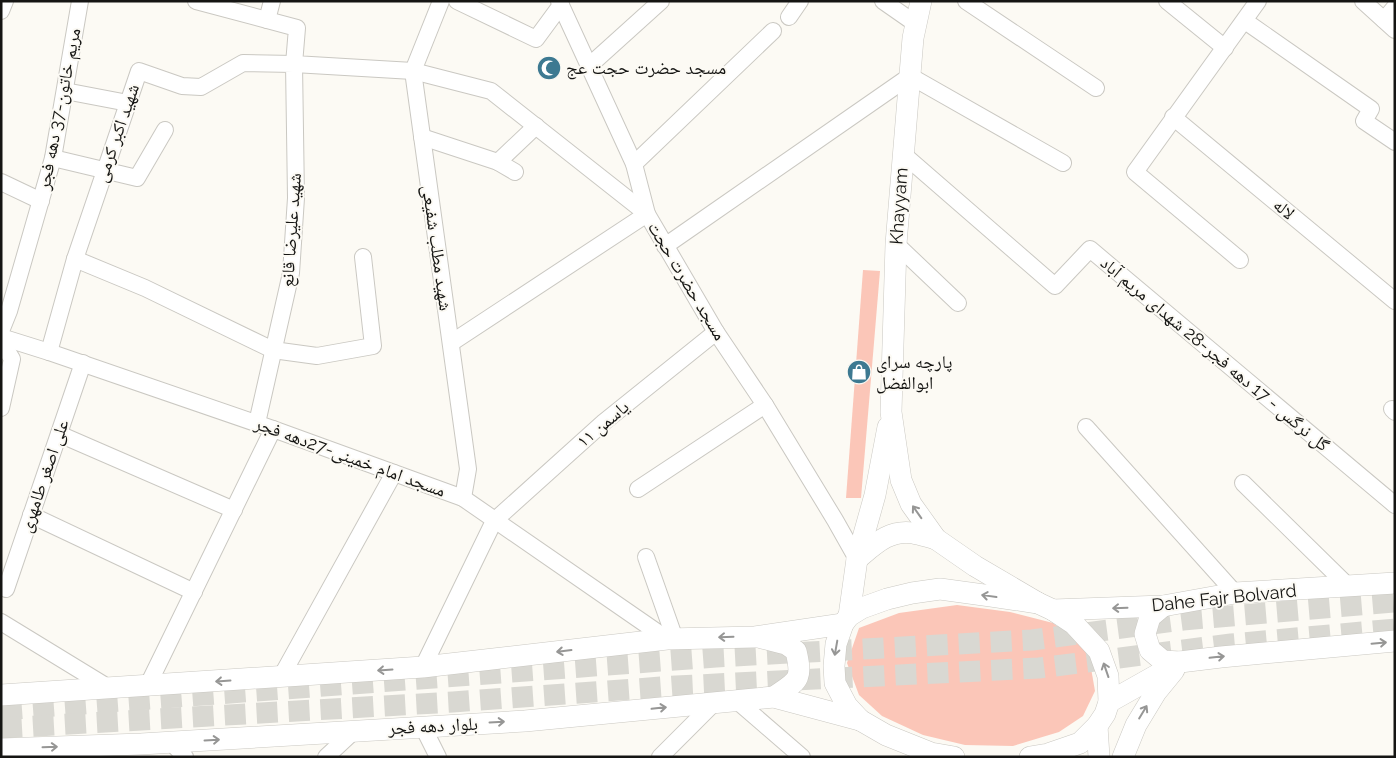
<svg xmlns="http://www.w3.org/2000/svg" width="1396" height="758" font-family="Raleway,'Noto Naskh Arabic',sans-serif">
<rect width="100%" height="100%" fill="#fcfaf4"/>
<g fill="#fbc6b8">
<path d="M 863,270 L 880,271 L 861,498 L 846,498 Z"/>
<path d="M 957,605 L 1010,612 L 1053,623 L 1088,651 L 1095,691 L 1083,716 L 1059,732 L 1013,746 L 965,745 L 923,735 L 882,716 L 859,695 L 847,663 L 859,628 L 899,613 Z"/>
</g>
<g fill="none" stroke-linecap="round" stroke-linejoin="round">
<g stroke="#d9d8d2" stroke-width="21" stroke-dasharray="21 11" stroke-linecap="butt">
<path d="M 1,710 L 716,657 L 1032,640 L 1183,620 L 1395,602"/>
<path d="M 1,728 L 453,702 L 676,686 L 1039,668 L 1231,644 L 1395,629"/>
</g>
<g stroke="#cac8c2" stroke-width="18">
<g id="minor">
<path d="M 196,1 L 297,28 L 294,64 L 413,71 L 491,91 L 647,214 L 716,332 L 765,405 L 835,520 L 857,559"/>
<path d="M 441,1 L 413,71 L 468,469 L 463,498"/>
<path d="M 457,1 L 536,39 L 561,5"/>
<path d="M 883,1 L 916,24"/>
<path d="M 966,1 L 1096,88"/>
<path d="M 1167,1 L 1225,48"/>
<path d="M 1363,1 L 1395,30"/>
<path d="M 1,11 L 5,1"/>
<path d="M 789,17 L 800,1"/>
<path d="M 267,20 L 272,1"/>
<path d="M 1384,20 L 1395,7"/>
<path d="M 1245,21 L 1371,109 L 1364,121 L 1395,142"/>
<path d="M 589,66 L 661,1"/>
<path d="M 65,91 L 128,103"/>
<path d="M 1173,117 L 1395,301"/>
<path d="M 422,137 L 498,162 L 536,126"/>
<path d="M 903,154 L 1055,286 L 1090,249 L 1395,505"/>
<path d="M 53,158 L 137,178 L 165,130"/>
<path d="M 498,162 L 515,172"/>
<path d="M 634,164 L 773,31"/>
<path d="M 1,182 L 41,201"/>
<path d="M 896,244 L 958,303"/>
<path d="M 665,246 L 910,76 L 1063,163"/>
<path d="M 75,259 L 145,288 L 273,350 L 317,356 L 373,346 L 363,257"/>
<path d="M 1240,260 L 1135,172 L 1258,1"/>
<path d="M 1,331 L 9,311 L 53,158 L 80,1"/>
<path d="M 1,337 L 49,352 L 273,429 L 463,498 L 667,639"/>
<path d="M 1,341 L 12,359 L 1,408"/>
<path d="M 451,343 L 647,214 L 634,164 L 559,1"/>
<path d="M 49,352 L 75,259 L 139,71 L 182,86 L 201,87 L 243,63 L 294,64 L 296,198 L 291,273 L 257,423"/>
<path d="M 1392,409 L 1395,412"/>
<path d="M 1086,427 L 1235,593"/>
<path d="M 59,434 L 234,510"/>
<path d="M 1243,483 L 1349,587"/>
<path d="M 638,489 L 765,405"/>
<path d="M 31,515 L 194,592"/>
<path d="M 646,557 L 675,639"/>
<path d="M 6,589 L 83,363"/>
<path d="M 1,622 L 109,688"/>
<path d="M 423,667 L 494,521 L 604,422 L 716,332"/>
<path d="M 281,677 L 394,473"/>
<path d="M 148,685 L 273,429"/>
<path d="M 736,700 L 802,757"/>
<path d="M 423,727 L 438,757"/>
<path d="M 171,742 L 185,757"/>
<path d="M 326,757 L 354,731"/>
<path d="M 660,757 L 715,702"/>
</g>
</g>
<g stroke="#cac8c2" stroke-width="22">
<g id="major">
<path d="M 921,1 L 913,38 L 896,244 L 891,412 L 901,480 L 911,504 L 936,539 L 975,566 L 1038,603"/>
<path d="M 857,559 C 874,545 889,529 913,533 C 920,534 928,537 936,539"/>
<path d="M 1163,606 L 1150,617 L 1145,634 L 1150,650 L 1163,661 L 1180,662"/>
<path d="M 1053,610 L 1163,606 L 1235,593 L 1395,583"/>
<path d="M 849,616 L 857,559 L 875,495 L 888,427"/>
<path d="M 762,638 L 786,644 L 796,651 C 803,681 798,680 774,697"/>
<path d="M 1,695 L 423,667 L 667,639 L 755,637 L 843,624"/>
<path d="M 1109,702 L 1180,662 L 1221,657 L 1395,641"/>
<path d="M 1097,726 L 1099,757"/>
<path d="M 1,749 L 141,744 L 525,721 L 774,697 L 860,720"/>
<path d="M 954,757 L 931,753 L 886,735 L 860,720 L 847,706 L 835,683 L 834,666 L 836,644 L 843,624 L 849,616 L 862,608 L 887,599 L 912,593 L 940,589 L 991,596 L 1038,603 L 1053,610 L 1074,624 L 1099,651 L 1108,676 L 1109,702 L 1105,714 L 1097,726 L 1080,743 L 1048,754 L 1030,757"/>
<path d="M 1123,757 L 1136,725 L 1156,692 L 1174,670"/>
</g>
</g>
<use href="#minor" stroke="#fff" stroke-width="16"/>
<use href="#major" stroke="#fff" stroke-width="21"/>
</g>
<defs><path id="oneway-shaft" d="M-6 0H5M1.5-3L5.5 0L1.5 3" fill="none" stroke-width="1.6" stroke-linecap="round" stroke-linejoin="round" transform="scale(1.25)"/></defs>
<g stroke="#969695">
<use href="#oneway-shaft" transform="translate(917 512) rotate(-125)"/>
<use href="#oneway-shaft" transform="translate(989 596) rotate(-172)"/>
<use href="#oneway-shaft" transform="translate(1120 608) rotate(178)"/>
<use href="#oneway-shaft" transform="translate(726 637) rotate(178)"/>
<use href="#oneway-shaft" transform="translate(1379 643) rotate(-5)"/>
<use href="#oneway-shaft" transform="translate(836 648) rotate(100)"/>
<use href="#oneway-shaft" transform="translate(564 651) rotate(173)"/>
<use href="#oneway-shaft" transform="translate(1217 657) rotate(-6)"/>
<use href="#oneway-shaft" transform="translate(385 670) rotate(176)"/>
<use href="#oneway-shaft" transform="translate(1106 670) rotate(-109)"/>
<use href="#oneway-shaft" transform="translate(223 681) rotate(176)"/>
<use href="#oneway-shaft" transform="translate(659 708) rotate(-6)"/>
<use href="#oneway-shaft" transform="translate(1143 712) rotate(-59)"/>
<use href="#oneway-shaft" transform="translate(497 722) rotate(-3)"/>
<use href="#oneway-shaft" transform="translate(212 740) rotate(-3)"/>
<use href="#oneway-shaft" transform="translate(50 747) rotate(-2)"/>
</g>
<defs>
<g id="mosque-disc" transform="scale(1.25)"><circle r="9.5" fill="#3d7991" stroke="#fcfaf4"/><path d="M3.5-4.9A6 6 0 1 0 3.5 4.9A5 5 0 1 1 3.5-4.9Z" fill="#fff"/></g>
<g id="shop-disc" transform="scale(1.25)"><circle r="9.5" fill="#3d7991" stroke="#fcfaf4"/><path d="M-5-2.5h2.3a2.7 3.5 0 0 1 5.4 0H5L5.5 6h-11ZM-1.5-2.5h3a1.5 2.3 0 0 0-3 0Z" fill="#fff"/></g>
</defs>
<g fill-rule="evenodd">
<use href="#mosque-disc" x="549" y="68"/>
<use href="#shop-disc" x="859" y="372"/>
</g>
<g text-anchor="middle" stroke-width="4" stroke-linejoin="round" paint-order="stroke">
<g font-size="18" fill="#151513" stroke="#fcfaf4" text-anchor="start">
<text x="566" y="74">مسجد حضرت حجت عج</text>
<text x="876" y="368">پارچه سرای<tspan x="876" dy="21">ابوالفضل</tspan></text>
</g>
<g font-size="18" fill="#151513" stroke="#fcfaf4">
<text transform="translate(59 109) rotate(-79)" y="6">مریم خاتون-37 دهه فجر</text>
<text transform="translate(117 133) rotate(-71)" y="6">شهید اکبر کرمی</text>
<text transform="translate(899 206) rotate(-86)" y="6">Khayyam</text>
<text transform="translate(1284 209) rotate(40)" y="6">لاله</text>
<text transform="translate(291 230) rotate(-86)" y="6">شهید علیرضا قانع</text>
<text transform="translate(437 248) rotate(82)" y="6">شهید مطلب شفیعی</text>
<text transform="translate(687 281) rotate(59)" y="6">مسجد حضرت حجت</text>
<text transform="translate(1215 354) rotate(40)" y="6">گل نرگس - 17 دهه فجر-28 شهدای مریم آباد</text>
<text transform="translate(603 424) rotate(-40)" y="6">یاسمن ۱۱</text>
<text transform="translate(350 457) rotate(20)" y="6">مسجد امام خمینی-27دهه فجر</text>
<text transform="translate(44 476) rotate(-71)" y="6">علی اصغر طامهری</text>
<text transform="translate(1224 598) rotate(-6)" y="6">Dahe Fajr Bolvard</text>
<text transform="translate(433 726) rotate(-3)" y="6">بلوار دهه فجر</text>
</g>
</g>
<rect width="1396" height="758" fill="none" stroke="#151513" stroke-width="5"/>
</svg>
